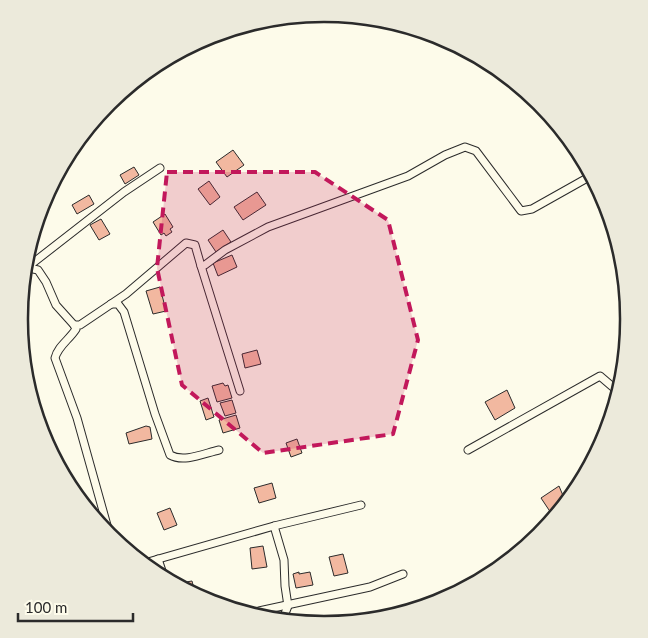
<svg xmlns="http://www.w3.org/2000/svg" width="648" height="638" font-family="Lato,sans-serif">
<rect width="100%" height="100%" fill="#fdfbea"/>
<g fill="#f2b8a0" stroke="#2b2b2b">
<path d="M 233,150 L 244,165 L 227,177 L 216,162 Z"/>
<path d="M 134,167 L 139,175 L 125,184 L 120,175 Z"/>
<path d="M 209,181 L 220,197 L 210,205 L 198,189 Z"/>
<path d="M 257,192 L 266,205 L 243,220 L 234,207 Z"/>
<path d="M 89,195 L 94,204 L 77,214 L 72,205 Z"/>
<path d="M 165,214 L 173,227 L 170,229 L 172,232 L 166,236 L 164,233 L 161,235 L 153,222 Z"/>
<path d="M 101,219 L 110,234 L 99,240 L 90,225 Z"/>
<path d="M 223,230 L 231,242 L 216,252 L 208,240 Z"/>
<path d="M 232,255 L 237,267 L 218,276 L 213,263 Z"/>
<path d="M 160,287 L 166,311 L 153,314 L 146,291 Z"/>
<path d="M 257,350 L 261,364 L 245,368 L 242,354 Z"/>
<path d="M 223,383 L 225,386 L 228,385 L 232,398 L 217,402 L 212,386 Z"/>
<path d="M 507,390 L 515,408 L 495,420 L 485,402 Z"/>
<path d="M 208,398 L 214,417 L 206,420 L 200,401 Z"/>
<path d="M 232,400 L 236,413 L 225,416 L 220,403 Z"/>
<path d="M 236,415 L 240,428 L 223,433 L 219,420 Z"/>
<path d="M 146,426 L 150,427 L 152,439 L 129,444 L 126,433 Z"/>
<path d="M 297,439 L 302,453 L 291,457 L 286,443 Z"/>
<path d="M 272,483 L 276,498 L 259,503 L 254,488 Z"/>
<path d="M 559,486 L 564,498 L 558,508 L 551,513 L 541,498 Z"/>
<path d="M 170,508 L 177,525 L 164,530 L 157,513 Z"/>
<path d="M 263,546 L 267,567 L 252,569 L 250,548 Z"/>
<path d="M 343,554 L 348,573 L 334,576 L 329,557 Z"/>
<path d="M 299,572 L 299,574 L 310,572 L 313,585 L 296,588 L 293,574 Z"/>
<path d="M 192,581 L 195,593 L 180,583 Z"/>
</g>
<g fill="none" stroke-linecap="round" stroke-linejoin="round">
<g stroke="#2b2b2b" stroke-width="9">
<g id="street">
<path d="M 29,266 L 124,192 L 160,168"/>
<path d="M 201,266 L 240,391"/>
<path d="M 29,268 L 38,270 L 46,282 L 56,305 L 74,325 L 80,325 L 126,294 L 186,243 L 195,245 L 201,266 L 205,265 L 225,250 L 268,227 L 408,176 L 445,155 L 465,147 L 476,151 L 521,211 L 532,209 L 589,177"/>
<path d="M 111,304 L 118,304 L 124,312 L 155,414 L 170,455 C 184,463 205,453 219,450"/>
<path d="M 74,325 L 76,329 C 69,340 58,346 55,358 L 77,418 L 110,536"/>
<path d="M 468,450 L 600,376 L 614,388"/>
<path d="M 274,526 L 284,560 L 285,586 L 288,606 L 284,616"/>
<path d="M 158,559 L 162,571"/>
<path d="M 148,562 L 274,526 L 361,505"/>
<path d="M 259,611 L 370,587 L 403,574"/>
</g>
</g>
<use href="#street" stroke="#fdfbea" stroke-width="7"/>
</g>
<path fill="#c2185b" fill-opacity="0.2" stroke="#c2185b" stroke-width="4" stroke-dasharray="10 6" stroke-linejoin="round" d="M 167,172 L 315,172 L 388,220 L 418,340 L 393,434 L 263,453 L 182,385 L 157,268 Z"/>
<path d="M0 0H648V638H0ZM324 22H324A296 296 0 0 1 620 318V320A296 296 0 0 1 324 616H324A296 296 0 0 1 28 320V318A296 296 0 0 1 324 22Z" fill="#eceadb" fill-rule="evenodd"/>
<path fill="none" stroke="#2b2b2b" stroke-width="2.5" d="M324 22H324A296 296 0 0 1 620 318V320A296 296 0 0 1 324 616H324A296 296 0 0 1 28 320V318A296 296 0 0 1 324 22Z"/>
<path d="M18 613v8h115v-8" fill="none" stroke="#2b2b2b" stroke-width="2.5"/>
<text x="25" y="613" font-size="15" fill="#2b2b2b" stroke="#fdfbea" stroke-width="4" paint-order="stroke">100 m</text>
</svg>
